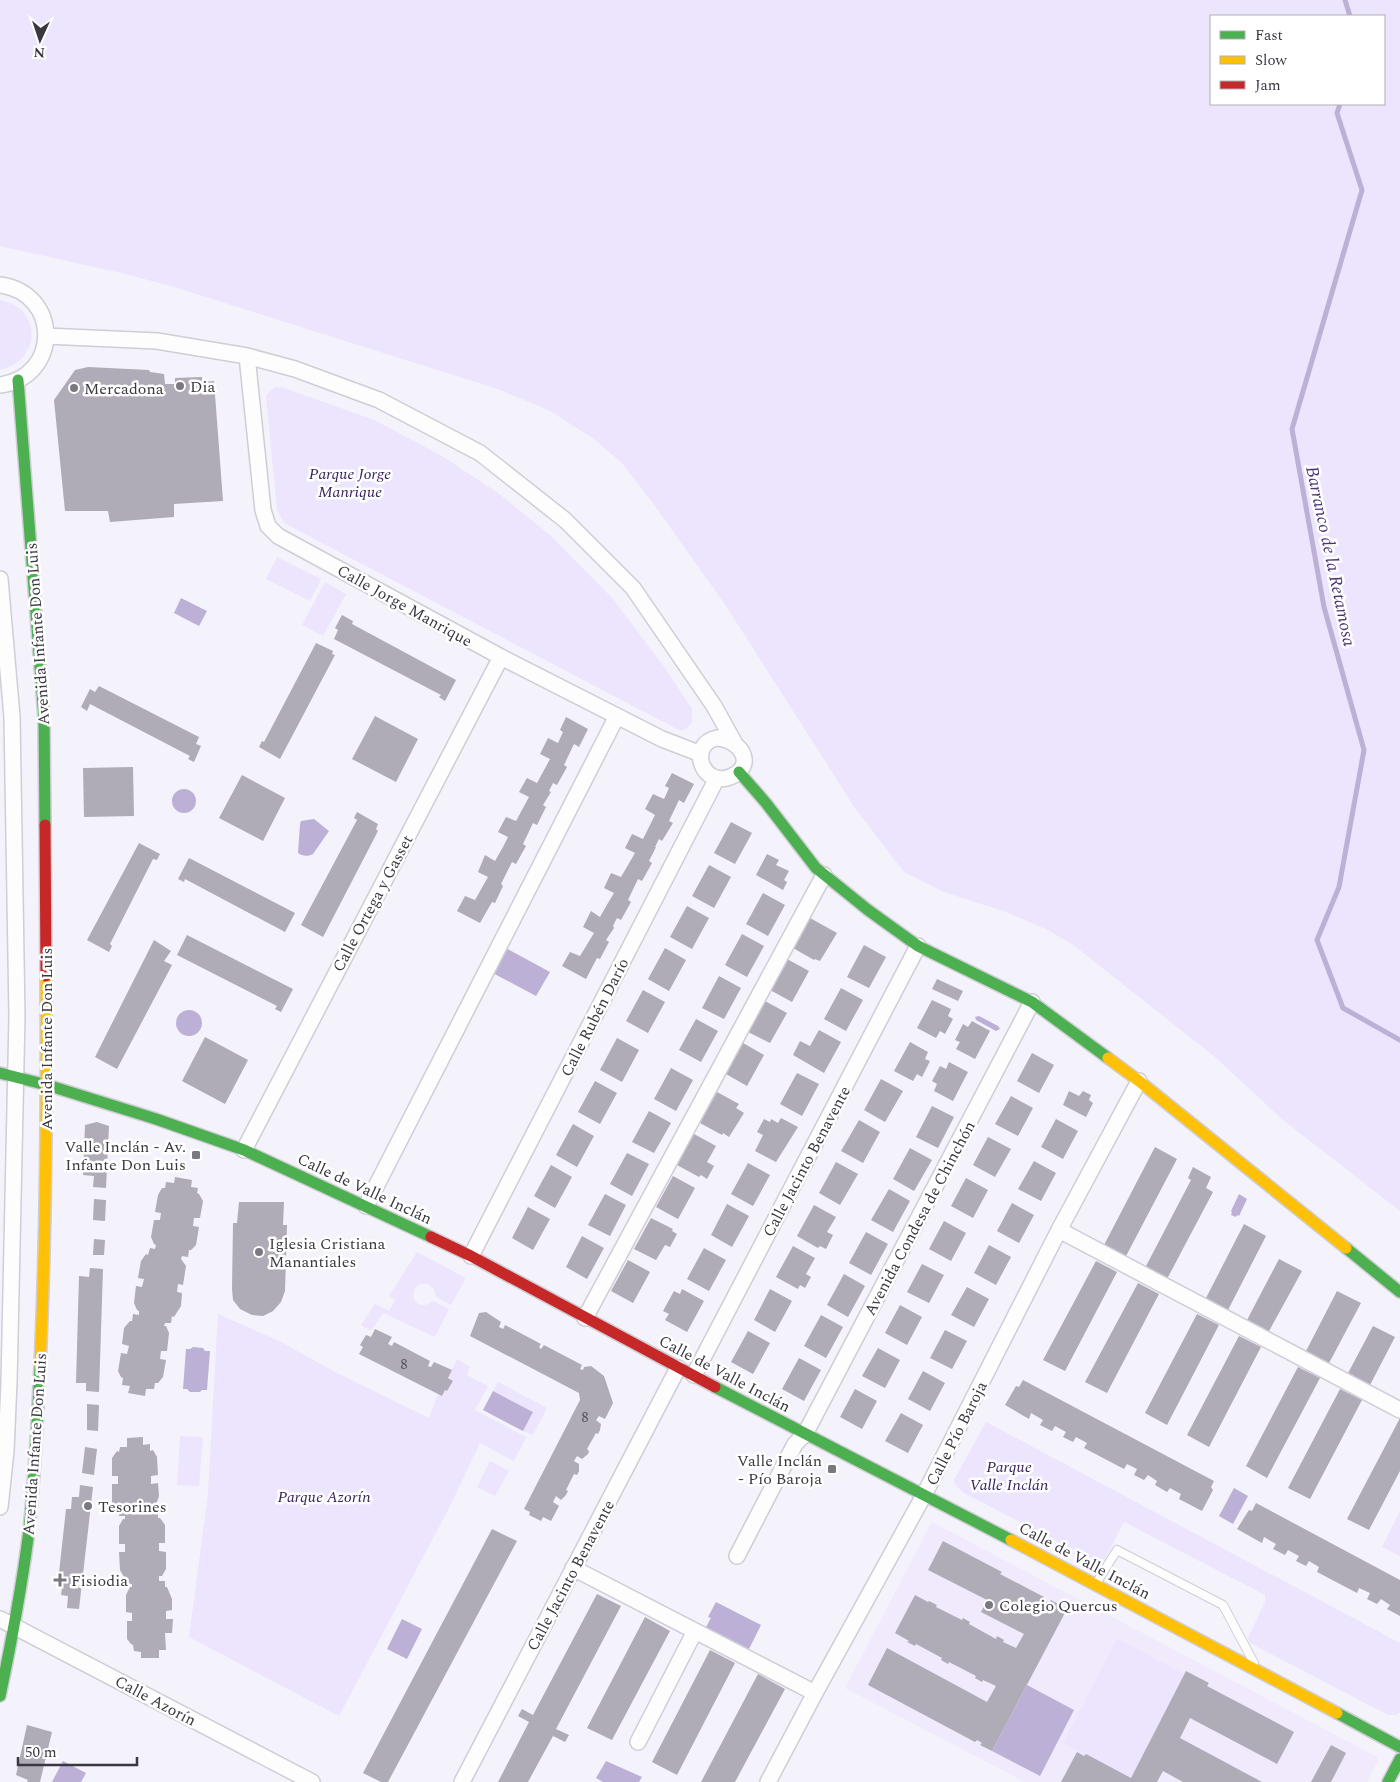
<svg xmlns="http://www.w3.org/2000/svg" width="1400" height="1782" viewBox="0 0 1400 1782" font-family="Spectral,serif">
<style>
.built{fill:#f0eafc}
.green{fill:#ece5fd;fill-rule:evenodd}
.water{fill:#bcb0d6}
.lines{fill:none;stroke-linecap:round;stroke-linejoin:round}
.stream{stroke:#bcb0d6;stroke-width:5}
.building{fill:#afabb7}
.lane-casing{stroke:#cfcdd5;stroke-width:10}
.street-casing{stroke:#cfcdd5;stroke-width:18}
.fast-casing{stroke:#cfcdd5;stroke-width:14}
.slow-casing{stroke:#cfcdd5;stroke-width:14}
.jam-casing{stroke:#cfcdd5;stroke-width:14}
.lane{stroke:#fdfdfe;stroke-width:8}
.street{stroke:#fdfdfe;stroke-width:15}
.fast{stroke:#4caf50;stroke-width:11}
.slow{stroke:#ffc107;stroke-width:11}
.jam{stroke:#c62828;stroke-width:11}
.poi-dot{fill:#7b7882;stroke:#fff;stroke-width:2}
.labels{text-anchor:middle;stroke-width:5;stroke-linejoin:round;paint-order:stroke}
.number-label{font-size:14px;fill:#57545e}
.poi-label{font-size:16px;fill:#3a3741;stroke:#fff;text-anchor:start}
.park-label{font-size:16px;font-style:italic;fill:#3a215e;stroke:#fff}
.street-label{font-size:16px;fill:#3a3741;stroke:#fff}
.water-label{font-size:18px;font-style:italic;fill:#4d3474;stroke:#fff}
</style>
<rect width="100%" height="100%" fill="#f4f2fa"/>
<path class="built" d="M932 1522 1379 1758 1367 1782H1025L845 1688Z"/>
<path class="green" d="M0 0H1400V1211L1283 1120 1215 1057 1072 944 1046 929 1006 912 944 892 904 872 855 808 724 603 652 502 622 463 594 439 550 411 498 389 174 287 126 274 0 246ZM1211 16H1384V104H1211Z
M0 300C8 302 15 304 21 310 43 332 28 364 0 370Z
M275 387 284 388 374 420 442 456 498 493 551 536 613 599 665 668 692 709V722C688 727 684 733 677 729L284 523 277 510 266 396 270 391Z
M277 557 321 579 310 601 266 579Z
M325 582 346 594 323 636 302 625Z
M417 1252 466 1278 451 1305 436 1297 434 1289 428 1284H419C405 1296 419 1313 433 1301L449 1309 435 1337 383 1313 371 1331 361 1325 375 1304 389 1311 395 1300 389 1296Z
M218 1314 279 1341 333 1371 429 1418 438 1394 442 1396 445 1390 447 1391 453 1381 448 1378 457 1359 470 1367 467 1375 488 1386 475 1410 526 1437 514 1461 480 1443 449 1508 339 1716 189 1637 208 1494Z
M498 1382 547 1408 533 1435 523 1431 533 1412 493 1391Z
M986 1422 1400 1643V1712L1396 1715H1388L1250 1643 1248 1638 1265 1602V1595L1124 1522 1103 1562 1099 1563 964 1493 956 1486 954 1480Z
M180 1436 203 1437 199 1486 177 1485Z
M490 1461 509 1471 495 1496 477 1487Z
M1400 1511V1556L1382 1547Z
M1117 1639 1185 1674 1131 1778 1063 1743Z"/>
<path class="water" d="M181 598 207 611 199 626 174 613Z
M172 801a12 12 0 1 1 24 0a12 12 0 1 1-24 0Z
M314 819 329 831 313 854C308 857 302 856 298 853L300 824 301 821Z
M502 946 550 972 536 996 489 971Z
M176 1023a13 13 0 1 1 26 0a13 13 0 1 1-26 0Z
M979 1016 998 1026 1000 1029 996 1031 976 1020 975 1017Z
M1239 1194 1247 1199 1239 1216 1237 1215 1236 1217 1231 1215 1232 1212 1231 1211Z
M193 1347 203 1348 205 1351H210L207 1390H202L200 1392H190L187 1389H183L186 1349H190Z
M493 1391 533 1412 523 1431 483 1410Z
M1234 1488 1248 1496 1233 1524 1219 1516Z
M716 1602 761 1625 749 1649 706 1627 711 1618 708 1617Z
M402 1619 422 1629 407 1659 387 1649Z
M1027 1685 1074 1710 1040 1776 992 1751Z
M63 1761 86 1773 81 1782H52Z
M606 1761 642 1777 639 1782H603L596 1778Z"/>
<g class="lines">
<path class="stream" d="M1345 0 1350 16
M1340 104 1337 113 1362 190 1292 429 1324 607 1364 750 1339 887 1317 940 1343 1008 1400 1040"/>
</g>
<path class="building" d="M88 367 149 370 150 372 164 374 165 384H175V378L202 377V382L214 381 223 501 174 504V517L110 522 108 511H65L54 400 75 370Z
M342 615 353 621 352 624 456 680 445 701 439 697 441 695 334 639 338 630 335 628Z
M316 643 333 651 332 654 335 655 280 759 259 747 262 741 264 742Z
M99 686 199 737 196 744 201 746 194 762 188 759 190 756 90 704 87 711 81 707 90 689 95 692Z
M375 716 418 739 396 782 352 759Z
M566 717 588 729 579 747 574 744 564 765 567 767 557 785 553 783 549 791 551 792 543 805 546 807 537 825 533 823 523 844 526 846 516 864 512 862 501 884 503 886 495 903 492 902 480 923 457 911 465 896 475 900 488 877 478 872 485 855 495 861 503 847 508 837 498 832 506 817 516 821 529 797 519 792 527 778 537 783 550 759 540 754 548 738 558 743 563 732 560 730Z
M133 767 134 816 84 817 83 768Z
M672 773 694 784 684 803 679 800 669 821 673 823 662 841 659 839 655 847H656L649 861 652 863 642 881 638 879 628 900 631 902 621 920 617 918 613 926 614 928 606 940 609 942 600 959 597 958 586 979 562 966 570 952 580 956 594 933 583 927 591 911 600 917 608 903 614 893 604 888 611 873 621 877 635 853 625 848 632 834 643 839 655 815 645 809 653 794 664 799 669 788 665 786Z
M242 775 285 798 263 841 219 818Z
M357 812 378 824 376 829 378 831 323 937 301 925 357 820 354 818Z
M731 822 752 833 735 864 714 853Z
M139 843 160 854 157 860 153 859 110 944 112 946 109 952 87 940Z
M767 854 779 860 776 865 789 871 784 880 787 882 783 890 756 875Z
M189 858 295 913 285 932 185 879 184 882 178 879Z
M709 865 731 877 714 908 692 896Z
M763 893 785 905 768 936 746 924Z
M687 906 709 918 692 949 670 937Z
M810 918 837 933 820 961 815 959 814 960 793 948Z
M742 934 764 946 747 977 725 965Z
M187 935 293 989 281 1012 275 1009 277 1006 177 955Z
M154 940 171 951 164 961 172 965 117 1069 95 1057Z
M864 945 886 957 869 988 847 977Z
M665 948 686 960 669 991 648 979Z
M787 959 809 971 792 1002 770 990Z
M719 976 741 988 724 1019 702 1008Z
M937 979 963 991 958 1001 932 989Z
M841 988 863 1000 846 1031 824 1019Z
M643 990 665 1002 648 1033 626 1021Z
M932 1000 951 1009 948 1016 953 1019 945 1034 940 1031 936 1038 917 1028Z
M765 1001 787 1013 770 1043 748 1032Z
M696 1019 718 1031 701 1062 679 1050Z
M972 1021 990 1031 975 1059 956 1049 960 1042 955 1040 963 1024 968 1027Z
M819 1030 841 1042 824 1073 793 1055 800 1041 810 1046Z
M205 1037 248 1060 225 1104 182 1081Z
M617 1038 639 1050 622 1082 600 1070Z
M910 1042 928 1052 925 1059 930 1061 922 1077 917 1074 913 1081 894 1071Z
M743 1043 764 1055 747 1086 726 1074Z
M1032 1053 1054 1065 1039 1093 1017 1081Z
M949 1062 968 1072 953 1101 934 1091 937 1084 932 1081 940 1066 946 1069Z
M671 1068 693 1080 676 1111 654 1099Z
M797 1073 819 1084 802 1116 780 1104Z
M881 1079 903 1091 885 1122 864 1110Z
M595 1081 617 1093 600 1124 578 1112Z
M1069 1091 1079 1096 1083 1091 1091 1095 1089 1100 1093 1103 1086 1117 1063 1105Z
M717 1092 739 1104 736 1108 744 1113 729 1137 723 1133 722 1135 700 1123Z
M1011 1096 1033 1108 1018 1136 995 1124Z
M932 1106 954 1117 938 1148 916 1137Z
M649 1111 671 1123 654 1153 632 1142Z
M781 1118 798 1127 776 1162 755 1151 763 1135 757 1132 764 1119 770 1122 771 1119 778 1123Z
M1056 1119 1078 1131 1063 1159 1041 1147Z
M859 1120 880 1132 863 1163 841 1151Z
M97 1122 109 1126 106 1188 93 1187 94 1176 83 1175 85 1125Z
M573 1124 594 1136 577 1167 556 1155Z
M694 1134 716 1146 707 1162 714 1166 707 1179 701 1175 699 1177 677 1165Z
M988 1137 1011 1149 995 1177 973 1165Z
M1155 1147 1177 1159 1125 1258 1103 1247Z
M910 1148 932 1160 914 1191 893 1179Z
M627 1153 649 1164 632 1196 610 1184Z
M1034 1161 1056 1173 1041 1201 1018 1189Z
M836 1162 858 1174 840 1205 819 1193Z
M748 1163 770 1175 753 1206 731 1194Z
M551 1165 572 1177 555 1208 534 1196Z
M1193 1167 1211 1177 1206 1188 1213 1192 1167 1279 1145 1268 1191 1180 1188 1178Z
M673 1176 695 1188 678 1219 656 1207Z
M175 1177 192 1180 191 1187 198 1188 197 1193 199 1194 203 1201 200 1218H194L193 1226 199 1227 196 1245 191 1250H189L188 1257 182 1256 181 1259 186 1266 183 1285 178 1284 177 1292 182 1293 181 1306 174 1317 172 1316 171 1323H165L164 1326H166L169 1333 167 1351H161L160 1359 166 1360 163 1377 158 1383H155L154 1389H146L145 1396 128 1393 130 1386 122 1385 123 1378 121 1377 118 1371 121 1353 127 1354 129 1346 122 1344 124 1328 130 1321H132L133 1314 139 1315V1311L137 1310 134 1303 136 1286 142 1287 144 1279 138 1278 141 1261 146 1254 148 1255 150 1248 155 1249 156 1245 154 1244 151 1237 154 1220H160L161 1213 155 1212 158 1195 162 1188H165L166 1182 174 1183Z
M966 1178 988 1190 973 1218 951 1206Z
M889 1189 910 1201 893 1232 871 1220Z
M605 1194 626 1205 610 1236 588 1225Z
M94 1199 106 1200 105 1221 93 1220Z
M239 1202H284L283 1225H287L285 1291 281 1302 273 1311 263 1316 252 1315 240 1309 233 1300 232 1289 233 1223H237Z
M1012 1203 1034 1215 1019 1243 997 1231Z
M727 1204 749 1216 732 1247 711 1235Z
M814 1205 836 1217 827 1232 833 1235 826 1249 820 1246 818 1248 797 1236Z
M528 1207 550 1219 533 1250 512 1238Z
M651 1218 673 1229 672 1231 677 1234 670 1247 665 1245 656 1260 634 1249Z
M944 1221 966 1233 951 1261 929 1249Z
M1244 1224 1266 1236 1227 1312 1205 1300Z
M866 1232 888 1244 871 1275 849 1263Z
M582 1236 604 1248 587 1279 566 1267Z
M94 1239 105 1240 104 1255H93Z
M989 1245 1011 1257 996 1285 974 1273Z
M793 1246 815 1258 806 1274 811 1277 805 1288 800 1285 798 1289 776 1277Z
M704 1248 726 1260 709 1291 687 1279Z
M1279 1259 1302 1271 1268 1333 1246 1322Z
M628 1260 650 1272 633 1303 611 1291Z
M1096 1261 1117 1272 1065 1371 1043 1360Z
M922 1264 944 1275 929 1303 907 1292Z
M90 1268 103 1269 99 1392 86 1391V1383H76L79 1276 89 1277Z
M844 1274 865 1286 848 1317 827 1305Z
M1138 1283 1159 1294 1107 1393 1085 1382Z
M967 1287 989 1299 974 1327 951 1315Z
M682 1289 704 1301 687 1332 665 1320 669 1314 663 1311 674 1291 680 1294Z
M770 1289 792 1301 775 1332 754 1320Z
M1337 1291 1361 1303 1328 1365 1305 1353Z
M900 1305 922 1317 907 1345 885 1333Z
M486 1312 501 1322 499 1327 503 1329 505 1325 541 1344 539 1347 541 1349 544 1345 582 1365 580 1369 583 1370 584 1367 591 1366 604 1376 613 1403 605 1419 599 1416 596 1420 601 1424 600 1430 598 1434 596 1433 587 1449 589 1451 588 1454 582 1459 577 1456 574 1461 579 1464V1471L577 1475 574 1474 566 1490 568 1491 566 1495 561 1500 556 1496 553 1502 559 1506 551 1521 543 1517 541 1521 529 1515 530 1512 524 1509 580 1400 579 1393 470 1336 479 1313Z
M1197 1314 1219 1325 1167 1425 1145 1413Z
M821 1315 843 1327 826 1358 804 1346Z
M1373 1326 1395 1337 1369 1387 1347 1375Z
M375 1329 392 1337 388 1344 392 1346 394 1342 430 1361 428 1366 431 1367 434 1362 452 1370 448 1378 453 1381 447 1391 445 1390 442 1396 359 1354 363 1347 360 1345 366 1335 371 1337Z
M945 1330 967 1341 952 1369 930 1358Z
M748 1331 770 1343 753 1374 731 1362Z
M1239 1336 1261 1347 1209 1447 1187 1435Z
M878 1348 900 1360 885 1388 862 1376Z
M799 1358 821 1370 804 1401 782 1389Z
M1298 1367 1320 1378 1267 1478 1246 1466Z
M923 1371 945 1383 930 1411 908 1399Z
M1023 1380 1214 1481 1211 1487 1213 1490 1202 1511 1179 1499 1181 1494 1170 1488 1167 1492 1155 1485 1157 1481 1148 1475 1144 1480 1134 1475 1137 1469 1127 1464 1124 1469 1084 1448 1087 1443 1076 1437 1073 1442 1063 1437 1066 1432 1055 1426 1052 1431 1040 1425 1043 1420 1031 1413 1029 1419 1005 1405 1016 1386 1019 1387Z
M855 1389 877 1401 862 1429 840 1417Z
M1340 1389 1362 1400 1310 1499 1288 1488Z
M87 1404 99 1405 98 1431 87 1430Z
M901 1413 923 1425 908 1453 885 1441Z
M1400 1418V1471L1369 1530 1347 1519Z
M143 1437V1445L150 1444V1451L153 1450 157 1457 158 1475 151 1476V1484L158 1483 159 1496 155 1508H152L153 1512H158V1518H160L165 1525V1543H159V1551L166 1552V1569L162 1576H159V1581H165V1587H167L172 1599V1610L166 1611V1619H173L172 1633H165L166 1650H159V1658H141V1652L134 1651 133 1645 131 1644 127 1639V1621H132V1613L126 1612V1595L130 1587H132V1584H126V1577H124L120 1570 119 1552H125V1544H119V1526L123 1519H125V1516H119V1509L117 1508 112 1502V1484H118V1476H112V1458L117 1451 119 1452 120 1447H127V1438Z
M85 1447 97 1449 94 1475 82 1473Z
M80 1485 93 1487 79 1609 67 1608 68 1596 61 1595 63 1582H58L66 1509H71L72 1497H79Z
M1256 1503 1400 1580V1616L1387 1609 1390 1605 1381 1599 1377 1604 1367 1599 1370 1593 1359 1588 1357 1593 1317 1572 1319 1567 1309 1561 1306 1566 1296 1561 1299 1556 1288 1550 1285 1555 1273 1549 1276 1544 1264 1537 1262 1543 1237 1529 1249 1510 1252 1511Z
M492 1529 517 1541 388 1782H381L363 1773Z
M943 1541 1002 1572 1000 1574 1044 1597 1043 1599 1049 1603 1051 1600 1067 1609 992 1751 980 1745 982 1743 977 1740 975 1742 868 1685 887 1648 987 1702 996 1686 983 1680 982 1682 975 1678 976 1676 949 1662 948 1664 941 1660 942 1658 916 1644 915 1646 907 1642 909 1641 895 1633 915 1595 928 1602 929 1601 937 1605 936 1607 962 1620 963 1618 970 1622 969 1624 996 1639 997 1636 1004 1640 1003 1642 1016 1648 1024 1634 981 1612 987 1600 928 1570Z
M597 1594 621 1606 556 1729 569 1735 565 1742 553 1736 528 1782H498L529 1722 518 1716 522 1709 533 1715Z
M645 1617 670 1631 612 1740 587 1728Z
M710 1650 735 1663 677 1775 652 1762Z
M1186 1671 1209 1683 1207 1686 1294 1732 1277 1764 1190 1718 1180 1738 1262 1782H1183L1163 1771 1157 1782H1061L1077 1752 1084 1756 1086 1754 1131 1778Z
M758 1674 785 1689 735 1782H701Z
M27 1725 52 1732 40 1782H27L28 1780 16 1775Z
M1331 1745 1346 1753 1331 1782H1311Z"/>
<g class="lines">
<defs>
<path id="lane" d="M1097 1582 1117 1550 1223 1605 1254 1663"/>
<path id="street" d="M0 285C61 293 61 377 0 385
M46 336 157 341 247 356 295 369 379 400 480 453 565 520 633 588 714 706 734 742
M247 356 263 510 268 526 278 536 501 657 662 739 701 754
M0 579 12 717 17 1016 9 1382 6 1451 0 1507
M717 738C743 740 756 767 730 777 702 788 687 744 717 738Z
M244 1150 501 657
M366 1206 617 716
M1059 1230 1400 1410
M471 1256 717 778
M585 1318 824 875
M694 1375 918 946
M737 1556 795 1444 805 1434 1032 1002
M573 1568 815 1693
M0 1619 312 1782
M638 1742 695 1631
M462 1782 678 1368
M768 1782 815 1693 924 1495 1059 1230 1139 1081"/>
<path id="fast" d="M18 380 44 718 45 825
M739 772 766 803 816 868 868 910 918 946 1032 1002 1108 1058
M0 1073 47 1085 156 1119 244 1150 431 1237
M1346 1248 1400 1292
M715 1387 1011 1540
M0 1696C11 1644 21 1591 28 1538 35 1481 37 1424 40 1366
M1337 1713 1400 1747
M1388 1782 1400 1759"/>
<path id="slow" d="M1108 1058 1139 1081 1346 1248
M40 1366C46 1236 47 1106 46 976
M1011 1540 1337 1713"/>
<path id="jam" d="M45 825 46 976
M431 1237 471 1256 715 1387"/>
</defs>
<use href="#lane" class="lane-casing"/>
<use href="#street" class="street-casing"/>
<use href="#fast" class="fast-casing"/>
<use href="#slow" class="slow-casing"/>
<use href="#jam" class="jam-casing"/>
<use href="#lane" class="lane"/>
<use href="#street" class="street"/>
<use href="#fast" class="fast"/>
<use href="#slow" class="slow"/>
<use href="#jam" class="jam"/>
</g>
<g class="poi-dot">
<circle cx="180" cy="386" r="5"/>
<circle cx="74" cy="388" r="5"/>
<rect x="191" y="1150" width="10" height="10" rx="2.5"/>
<circle cx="259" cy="1252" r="5"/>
<rect x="827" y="1464" width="10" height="10" rx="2.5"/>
<circle cx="88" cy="1506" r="5"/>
<path d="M57.5 1572.5h5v5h5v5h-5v5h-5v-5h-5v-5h5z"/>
<circle cx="989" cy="1605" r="5"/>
</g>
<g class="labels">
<g class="number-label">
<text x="404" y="1369">8</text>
<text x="585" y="1422">8</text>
</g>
<g class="poi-label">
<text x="190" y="392">Dia</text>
<text x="84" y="394">Mercadona</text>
<text x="186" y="1152" text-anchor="end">Valle Inclán - Av.<tspan x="186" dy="18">Infante Don Luis</tspan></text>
<text x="269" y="1249">Iglesia Cristiana<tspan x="269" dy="18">Manantiales</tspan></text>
<text x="822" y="1466" text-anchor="end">Valle Inclán<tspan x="822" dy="18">- Pío Baroja</tspan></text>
<text x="98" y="1512">Tesorines</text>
<text x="71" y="1586">Fisiodia</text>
<text x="999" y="1611">Colegio Quercus</text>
</g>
<g class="park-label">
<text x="350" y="479">Parque Jorge<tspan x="350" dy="18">Manrique</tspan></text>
<text x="1009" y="1472">Parque<tspan x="1009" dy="18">Valle Inclán</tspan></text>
<text x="324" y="1502">Parque Azorín</text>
</g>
<g class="street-label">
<text transform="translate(405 605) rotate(29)" y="6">Calle Jorge Manrique</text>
<text transform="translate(37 634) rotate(-94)" y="6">Avenida Infante Don Luis</text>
<text transform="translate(372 903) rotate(-62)" y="6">Calle Ortega y Gasset</text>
<text transform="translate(594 1017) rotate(-63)" y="6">Calle Rubén Darío</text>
<text transform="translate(46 1039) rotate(-90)" y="6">Avenida Infante Don Luis</text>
<text transform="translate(806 1161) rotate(-62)" y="6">Calle Jacinto Benavente</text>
<text transform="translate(365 1188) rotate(25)" y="6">Calle de Valle Inclán</text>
<text transform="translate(919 1218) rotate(-62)" y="6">Avenida Condesa de Chinchón</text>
<text transform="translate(725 1373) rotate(28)" y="6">Calle de Valle Inclán</text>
<text transform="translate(956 1433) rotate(-63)" y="6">Calle Pío Baroja</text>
<text transform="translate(34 1444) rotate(-86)" y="6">Avenida Infante Don Luis</text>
<text transform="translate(1085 1560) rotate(28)" y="6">Calle de Valle Inclán</text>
<text transform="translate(570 1575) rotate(-62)" y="6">Calle Jacinto Benavente</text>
<text transform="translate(156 1700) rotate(28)" y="6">Calle Azorín</text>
</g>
<g class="water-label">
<text transform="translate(1331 556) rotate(78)" y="6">Barranco de la Retamosa</text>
</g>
</g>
<rect x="1210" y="15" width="175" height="90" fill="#ffffff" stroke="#b0afb3"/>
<rect x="1220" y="31" width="25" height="8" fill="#4caf50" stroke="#b0afb3"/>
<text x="1255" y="40" font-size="15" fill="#3a3741">Fast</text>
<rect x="1220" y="56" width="25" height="8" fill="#ffc107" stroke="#b0afb3"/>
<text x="1255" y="65" font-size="15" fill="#3a3741">Slow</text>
<rect x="1220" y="81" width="25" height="8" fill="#c62828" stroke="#b0afb3"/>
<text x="1255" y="90" font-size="15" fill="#3a3741">Jam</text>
<g transform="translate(40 40) rotate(183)" stroke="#ffffff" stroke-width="4" paint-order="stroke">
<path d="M0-4L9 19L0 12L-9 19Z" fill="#3a3741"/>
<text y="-8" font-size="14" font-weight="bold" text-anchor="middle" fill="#3a3741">N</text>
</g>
<path d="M18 1757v8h119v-8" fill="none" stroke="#3a3741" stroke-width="2.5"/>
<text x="25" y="1757" font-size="15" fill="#3a3741" stroke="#ffffff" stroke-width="4" paint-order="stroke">50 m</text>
</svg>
